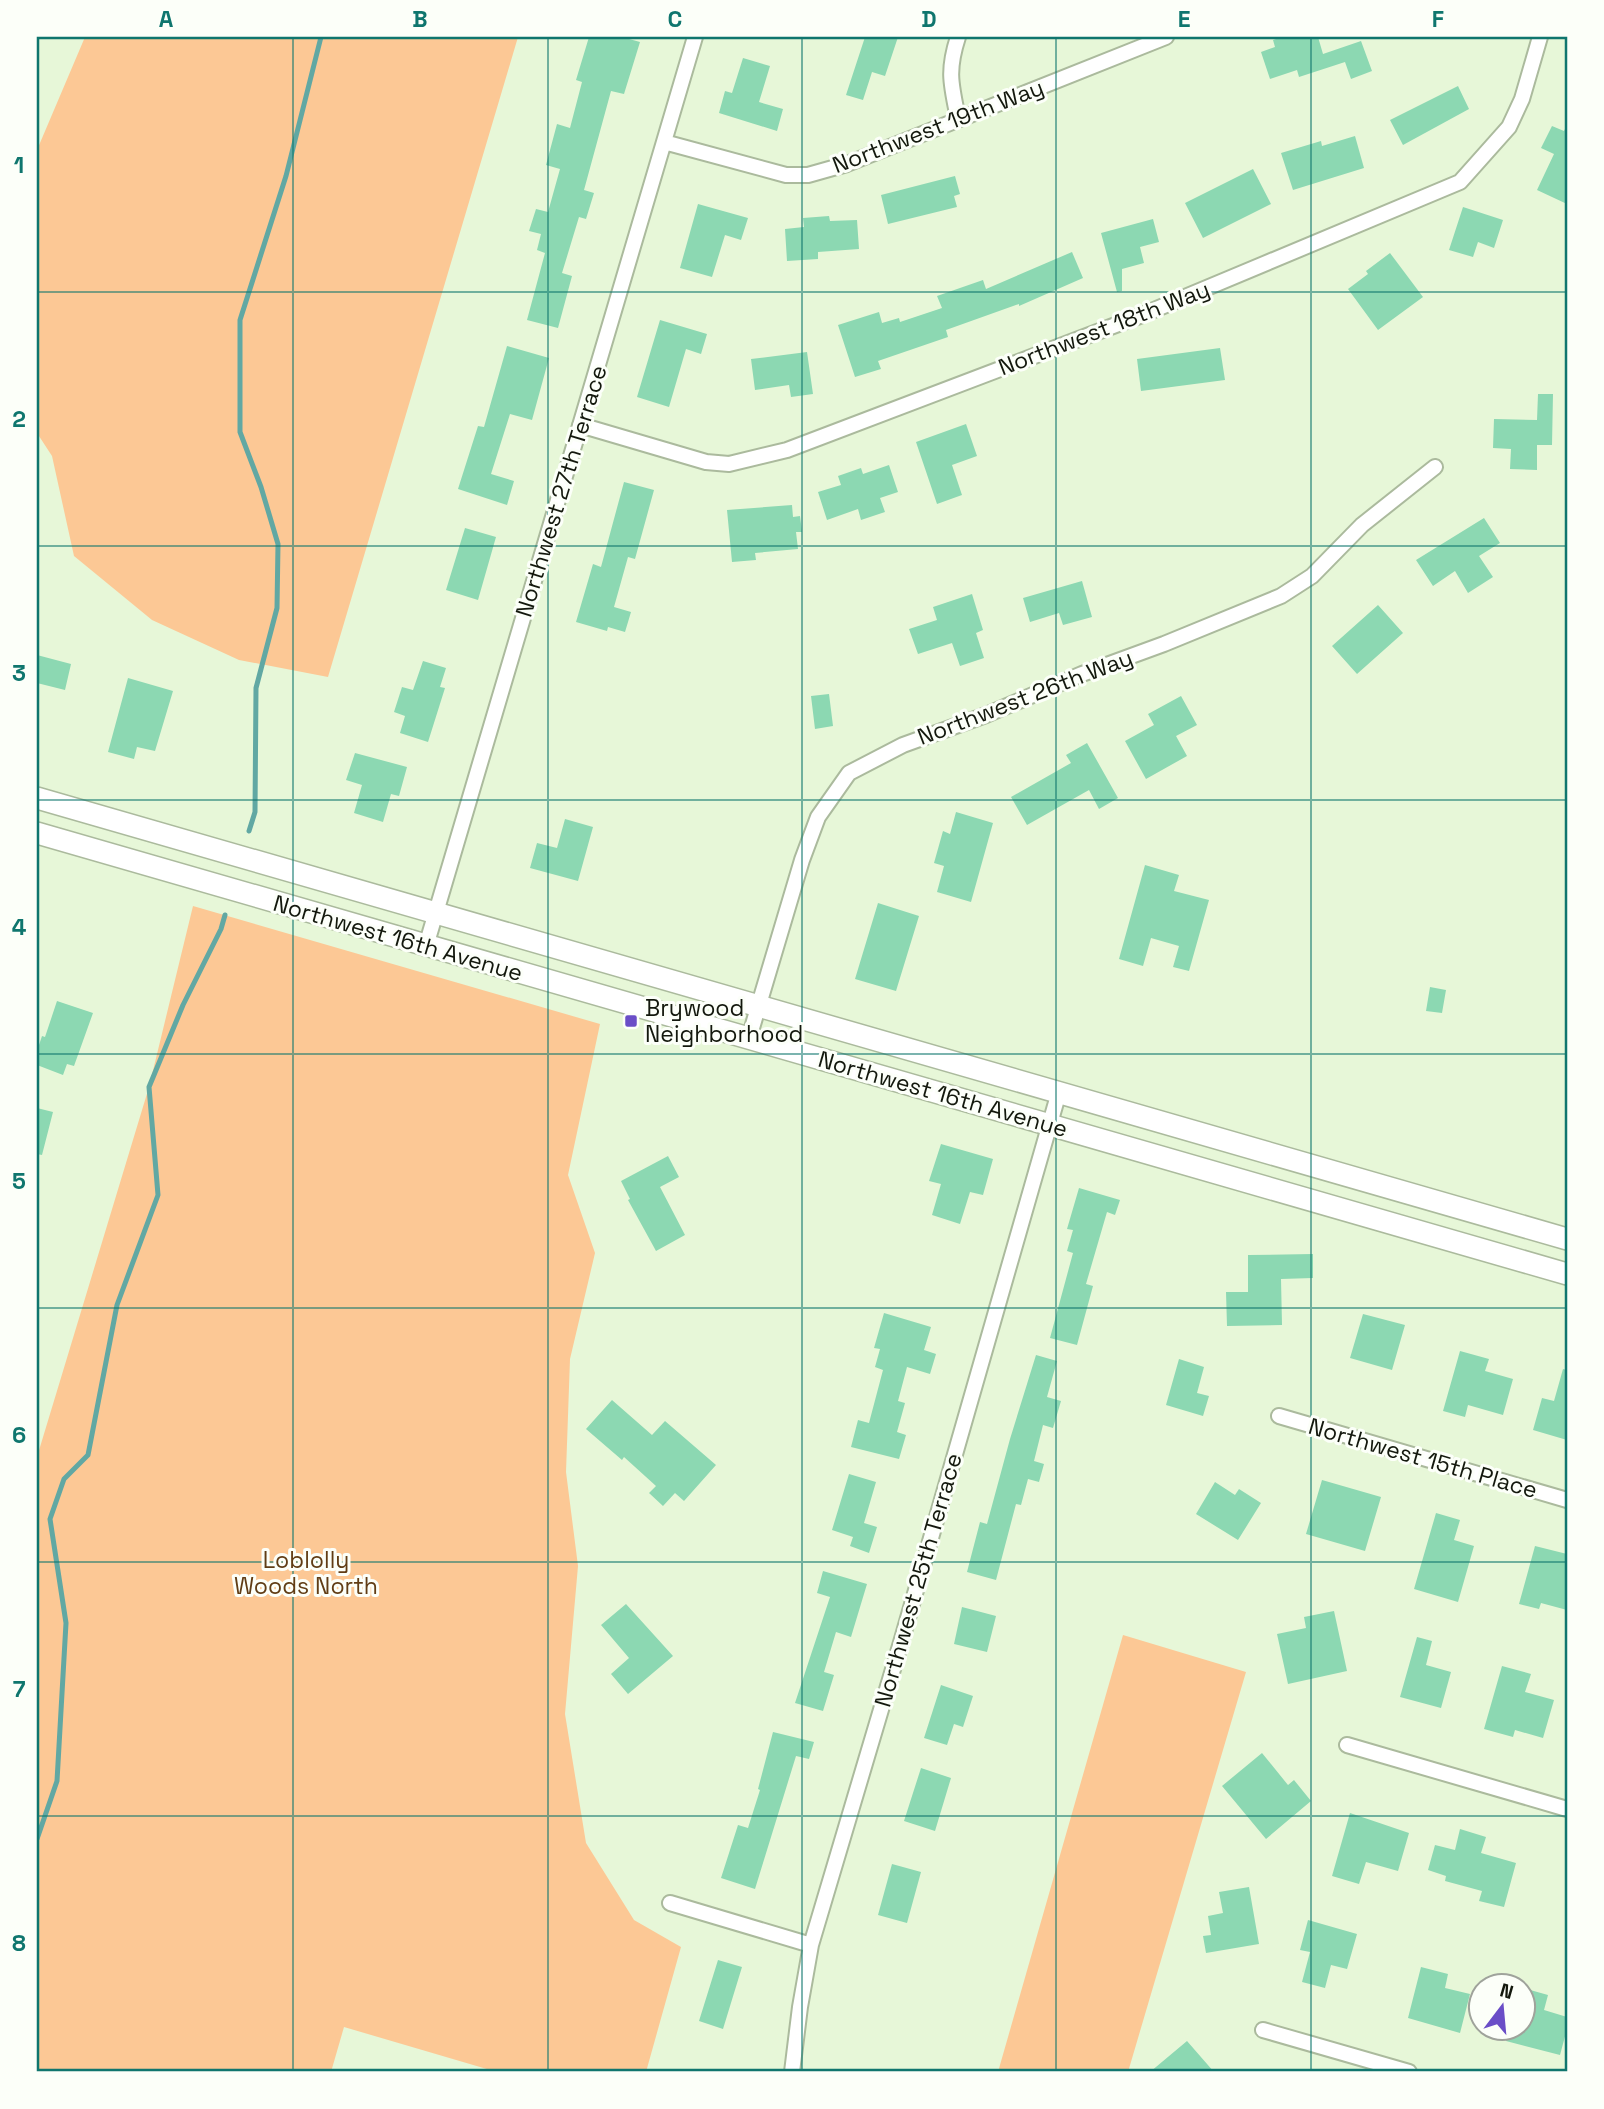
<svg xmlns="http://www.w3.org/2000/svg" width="1604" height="2109" viewBox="0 0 1604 2109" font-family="'Space Grotesk',sans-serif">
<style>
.green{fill:#fcc895}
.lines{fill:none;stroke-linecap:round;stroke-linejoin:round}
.stream{stroke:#61a8a3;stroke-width:5}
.building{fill:#8cd8b2}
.minor-casing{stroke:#abba9d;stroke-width:18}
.secondary-casing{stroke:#abba9d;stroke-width:24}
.minor{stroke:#fff;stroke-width:14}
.secondary{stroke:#fff;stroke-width:21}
.grid{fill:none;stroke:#0f766e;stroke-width:2;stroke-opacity:0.55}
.poi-dot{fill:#6a4ec7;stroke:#fcfff9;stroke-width:2.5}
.labels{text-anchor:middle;stroke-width:6;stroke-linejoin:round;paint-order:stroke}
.street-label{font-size:23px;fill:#13180d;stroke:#fcfff9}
.poi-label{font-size:23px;fill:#13180d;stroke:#fcfff9;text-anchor:start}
.park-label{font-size:23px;fill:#613d15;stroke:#fcfff9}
.neatline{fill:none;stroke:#0f766e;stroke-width:2.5}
.grid-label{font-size:23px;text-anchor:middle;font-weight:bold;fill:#0f766e}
</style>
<rect width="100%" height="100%" fill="#e7f7d8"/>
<path class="green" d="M85 37H518L328 677 239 660 152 620 74 556 52 456 37 433V150Z
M193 906 600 1024 568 1175 595 1253 570 1359 566 1472 578 1566 565 1714 586 1843 634 1920 681 1947 646 2072H497L344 2027 331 2072H37V1457L149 1087Z
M1123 1635 1246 1672 1128 2072H998Z"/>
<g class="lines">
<path class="stream" d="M249 831 255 812 256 688 277 608 278 544 261 487 240 432V320L286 176 321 37
M37 1839 57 1781 66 1623 50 1519 64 1479 88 1455 117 1305 158 1195 149 1087 183 1005 221 929 225 915"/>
</g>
<path class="building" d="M589 37H622L640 42 624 94 611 91 584 190 594 193 586 219 579 217 562 273 572 276 558 328 527 320 545 253 537 250 541 234 529 231 536 209 548 212 560 169 546 165 557 124 570 128 582 82 576 80Z
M865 37H898L885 76 872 72 863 100 846 95Z
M1282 37H1318L1323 54 1361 41 1372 71 1351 79 1345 62 1299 77 1297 70 1270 79 1261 52 1275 47 1273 40Z
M743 58 770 66 759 102 783 109 777 131 719 113 725 91 732 93Z
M1458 86 1469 109 1403 145 1390 120Z
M1567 125V204L1537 190 1554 154 1541 148 1552 126 1564 131Z
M1355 136 1364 168 1293 190 1281 153 1321 141 1322 146Z
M1253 169 1271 204 1203 238 1185 203Z
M955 176 960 194 954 196 957 207 888 224 881 195Z
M698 204 748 218 741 240 725 235 712 277 680 268Z
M1463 207 1503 220 1494 248 1478 242 1473 257 1449 250Z
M829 216 830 221 857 220 859 249 818 252V259L787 261 785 229 804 227 803 218Z
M1153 219 1159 242 1140 247 1144 263 1122 269V291L1117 292 1101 233Z
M1072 252 1083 278 1019 306V304L946 330 948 337 878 361 881 369 855 377 838 325 879 312 882 323 899 318 900 322 942 308 937 296 983 280 986 289Z
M1390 253 1423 297 1378 330 1348 289 1368 274 1366 271Z
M660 320 707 334 701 354 686 349 669 407 637 397Z
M507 346 549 358 532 420 510 414 491 474 514 481 507 505 458 489 478 426 484 427Z
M1220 348 1225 380 1141 391 1137 359Z
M807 352 813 394 791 397 789 385 755 390 751 359Z
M1538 394H1553L1552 445H1537V470L1510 469 1511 449 1493 448 1494 419 1537 420Z
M966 424 977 456 952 465 962 495 937 504 916 442Z
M889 465 898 492 880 498 885 512 861 520 858 509 827 520 818 492 841 485 838 476 861 468 863 474Z
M624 482 654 490 635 559 628 557 614 607 631 612 625 632 608 627 607 631 576 622 593 564 601 567Z
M792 505 793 517 800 516 802 532H796L798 549 755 553 756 560 732 562 727 510Z
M1484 518 1500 543 1479 556 1493 577 1468 593 1455 571 1433 586 1416 560Z
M465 528 496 537 478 600 446 590Z
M1082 581 1092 617 1063 625 1059 613 1030 622 1023 598Z
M972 594 983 630 976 633 984 658 960 666 952 643 918 654 909 629 937 620 933 607Z
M1378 605 1403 633 1357 674 1332 646Z
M37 655 71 664 65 690 37 683Z
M423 661 446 668 440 687 445 688 428 742 400 733 405 716 394 712 402 687 413 690Z
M128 678 173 691 155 751 137 747 134 759 108 752Z
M829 694 833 726 815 729 811 696Z
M1181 696 1197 725 1176 736 1187 756 1146 779 1125 741 1154 725 1148 714Z
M1087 743 1118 798 1099 809 1089 790 1027 825 1011 797 1071 763 1066 755Z
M355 753 407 767 399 796 391 794 383 822 354 813 362 785 346 780Z
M956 812 993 823 971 902 937 892 944 866 934 863 943 831 950 834Z
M565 819 593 827 578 881 530 868 537 843 557 848Z
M1145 865 1179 875 1174 891 1209 900 1189 971 1173 967 1179 946 1151 938 1143 966 1119 959Z
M878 903 919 916 896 991 855 979Z
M1430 987 1446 990 1442 1013 1426 1011Z
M57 1001 93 1013 74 1066 67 1064 63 1075 37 1065V1051L42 1036 45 1037Z
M37 1108 53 1112 42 1155 37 1154Z
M941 1144 993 1159 983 1195 970 1192 960 1224 932 1215 941 1184 929 1181Z
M668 1156 679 1177 660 1187 685 1235 656 1251 628 1200 630 1199 621 1181Z
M1079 1188 1120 1200 1115 1215 1107 1212 1086 1284 1093 1286 1077 1345 1050 1338 1073 1253 1067 1251 1073 1230 1067 1229Z
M1313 1254V1278L1281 1279 1282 1325 1227 1326 1226 1292H1248V1255Z
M884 1313 931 1327 924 1350 936 1354 930 1374 907 1367 898 1401 905 1403 897 1432 906 1435 899 1459 851 1447 858 1420 869 1423 883 1370 875 1367 880 1349 874 1348Z
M1363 1314 1405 1325 1392 1370 1350 1358Z
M1460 1351 1489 1359 1485 1371 1513 1379 1503 1415 1468 1405 1465 1417 1443 1411Z
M1036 1355 1057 1361 1047 1397 1061 1401 1053 1428 1043 1425 1034 1461 1044 1464 1039 1482 1028 1479 1021 1505 1016 1504 996 1580 967 1572 980 1522 987 1524 1010 1439Z
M1179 1359 1204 1367 1197 1393 1209 1396 1203 1416 1166 1405Z
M1563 1369 1567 1370V1440L1533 1430 1542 1398 1554 1401Z
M612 1400 652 1435 665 1421 716 1465 684 1501 675 1493 663 1506 649 1493 656 1486 624 1457 622 1460 586 1429Z
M849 1474 876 1482 864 1523 877 1527 869 1553 850 1546 853 1537 832 1530Z
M1322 1480 1381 1497 1365 1551 1306 1534Z
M1215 1482 1235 1495 1239 1489 1261 1503 1238 1540 1196 1514Z
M1436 1513 1460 1520 1454 1540 1474 1546 1458 1602 1414 1589Z
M1535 1546 1567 1554V1610L1541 1603 1539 1609 1519 1604Z
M823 1571 867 1584 851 1637 836 1632 824 1672 834 1675 823 1711 795 1703 830 1597 817 1593Z
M626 1604 673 1656 628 1694 611 1674 629 1658 601 1625Z
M962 1607 996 1616 987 1652 954 1644Z
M1334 1611 1347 1671 1288 1684 1277 1634 1306 1628 1304 1617Z
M1417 1637 1432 1641 1426 1665 1451 1672 1441 1708 1400 1697Z
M1502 1666 1531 1674 1525 1692 1554 1700 1543 1738 1515 1730 1513 1737 1484 1729Z
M941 1685 973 1696 963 1727 954 1724 947 1745 924 1738Z
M773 1732 814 1742 809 1759 796 1756 755 1889 721 1878 738 1825 748 1828 760 1790 758 1789Z
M1262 1753 1288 1785 1294 1780 1311 1801 1266 1839 1222 1786Z
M921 1768 951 1778 935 1831 904 1821Z
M1350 1813 1409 1833 1398 1871 1366 1862 1359 1884 1332 1876Z
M1460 1829 1486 1837 1481 1853 1516 1863 1504 1907 1479 1901 1482 1891 1445 1881 1446 1876 1428 1870 1435 1845 1455 1850Z
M892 1864 921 1872 907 1923 878 1915Z
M1249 1887 1259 1944 1206 1953 1203 1936 1211 1935 1208 1916 1223 1913 1219 1892Z
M1308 1920 1357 1934 1347 1969 1331 1965 1325 1988 1302 1982 1310 1952 1300 1950Z
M718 1960 742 1967 723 2029 699 2021Z
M1421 1967 1448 1974 1445 1988 1470 1994 1460 2033 1408 2018Z
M1523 1988 1548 1995 1544 2010 1567 2017V2029L1560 2055 1506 2041 1509 2028H1523Z
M1187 2041 1214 2072H1150Z"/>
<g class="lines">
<defs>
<path id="minor" d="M958 37C947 71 951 84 958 118
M664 142 786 175H808L847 164 1166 37
M580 425 706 462 729 464 787 450 1142 315 1460 182 1509 127 1522 99 1540 37
M426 946 695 37
M749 1038 802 860 818 817 849 773 903 745 986 715 1082 674 1164 644 1281 596 1312 576 1362 525 1435 467
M1279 1416 1567 1500
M1347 1745 1567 1809
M670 1903 811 1945
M1263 2030 1409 2072
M792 2072 800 2007 811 1945 902 1639 1059 1092"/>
<path id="secondary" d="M37 798 1567 1239
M37 833 1567 1274"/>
</defs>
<use href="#minor" class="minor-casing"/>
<use href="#secondary" class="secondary-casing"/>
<use href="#minor" class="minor"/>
<use href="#secondary" class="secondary"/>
</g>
<path class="grid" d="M293 37V2072M548 37V2072M802 37V2072M1056 37V2072M1311 37V2072M37 292H1567M37 546H1567M37 800H1567M37 1054H1567M37 1308H1567M37 1562H1567M37 1816H1567"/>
<rect class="poi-dot" x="624" y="1014" width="14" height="14" rx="3.5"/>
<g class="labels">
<g class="street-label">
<text transform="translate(938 126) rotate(-21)" y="8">Northwest 19th Way</text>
<text transform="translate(1104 328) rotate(-21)" y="8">Northwest 18th Way</text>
<text transform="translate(561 491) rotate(-73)" y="8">Northwest 27th Terrace</text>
<text transform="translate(1025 697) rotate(-21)" y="8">Northwest 26th Way</text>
<text transform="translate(398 938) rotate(16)" y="8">Northwest 16th Avenue</text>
<text transform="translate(943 1094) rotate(16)" y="8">Northwest 16th Avenue</text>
<text transform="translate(1423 1458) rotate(16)" y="8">Northwest 15th Place</text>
<text transform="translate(918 1580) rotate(-74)" y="8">Northwest 25th Terrace</text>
</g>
<g class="poi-label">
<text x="645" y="1016">Brywood<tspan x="645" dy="26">Neighborhood</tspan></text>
</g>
<g class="park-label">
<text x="306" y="1568">Loblolly<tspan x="306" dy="26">Woods North</tspan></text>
</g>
</g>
<rect width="1604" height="2109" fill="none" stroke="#fcfff9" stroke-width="77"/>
<g transform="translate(1502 2007) rotate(16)"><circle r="33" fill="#fcfff9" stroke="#9fa39b" stroke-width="2"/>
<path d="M0-5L12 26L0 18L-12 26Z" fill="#6a4ec7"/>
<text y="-10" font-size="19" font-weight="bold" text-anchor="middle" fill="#13180d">N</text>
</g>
<rect x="38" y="38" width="1528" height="2032" class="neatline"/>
<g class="grid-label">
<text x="166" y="27">A</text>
<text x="420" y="27">B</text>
<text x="675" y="27">C</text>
<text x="929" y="27">D</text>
<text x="1184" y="27">E</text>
<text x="1438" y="27">F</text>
<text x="19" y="173">1</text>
<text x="19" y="427">2</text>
<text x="19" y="681">3</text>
<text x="19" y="935">4</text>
<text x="19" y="1189">5</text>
<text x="19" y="1443">6</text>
<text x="19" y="1697">7</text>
<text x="19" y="1951">8</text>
</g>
</svg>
